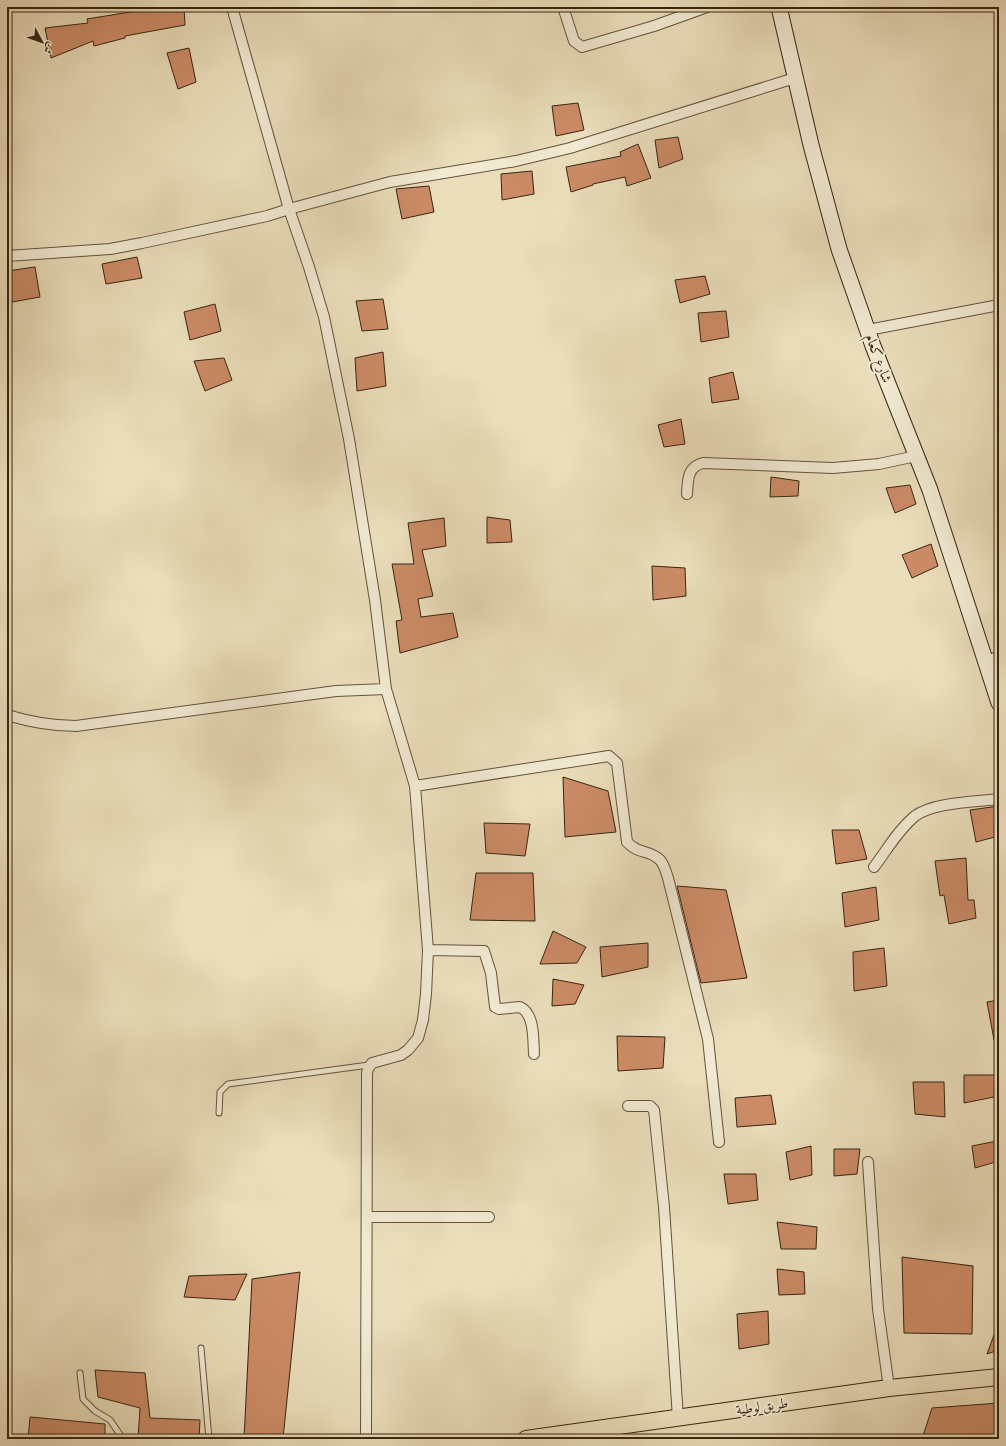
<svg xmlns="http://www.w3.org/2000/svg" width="1006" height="1446" viewBox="0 0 1006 1446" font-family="Vollkorn,Amiri,serif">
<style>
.building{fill:#cb8b66;stroke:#362410}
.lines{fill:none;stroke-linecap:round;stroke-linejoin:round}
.lane-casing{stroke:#63523a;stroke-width:7}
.street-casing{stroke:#63523a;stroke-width:12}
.secondary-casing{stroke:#362410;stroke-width:17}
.primary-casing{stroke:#362410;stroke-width:18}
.lane{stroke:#f1e9d2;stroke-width:5}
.street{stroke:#f1e9d2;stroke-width:10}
.secondary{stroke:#f1e9d2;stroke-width:15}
.primary{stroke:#eaddba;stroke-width:16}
.labels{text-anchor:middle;stroke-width:4;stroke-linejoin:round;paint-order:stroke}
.street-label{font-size:14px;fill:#362410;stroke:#f1e9d2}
</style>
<rect width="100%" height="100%" fill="#eaddba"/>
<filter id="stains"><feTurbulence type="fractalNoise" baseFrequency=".005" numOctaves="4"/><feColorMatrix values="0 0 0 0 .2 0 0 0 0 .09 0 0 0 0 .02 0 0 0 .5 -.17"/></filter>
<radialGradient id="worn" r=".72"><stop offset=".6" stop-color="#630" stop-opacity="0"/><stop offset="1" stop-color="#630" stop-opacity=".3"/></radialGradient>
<path class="building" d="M135 7H184L185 25 125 36V38L94 46 93 41 51 58 45 28 88 23 87 19 136 11Z
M189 48 196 82 178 89 167 53Z
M578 103 584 130 556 136 552 106Z
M678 137 683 159 659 168 655 140Z
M638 144 651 178 627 186 625 177 593 184V185L571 192 566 167 621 156 620 152Z
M532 171 534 194 502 200 501 174Z
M429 186 434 212 402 219 396 189Z
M137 257 142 278 106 284 102 264Z
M35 267 40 297 7 303V271Z
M705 276 710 294 680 303 675 280Z
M383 299 388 329 362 331 356 301Z
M215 304 221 331 190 340 184 312Z
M726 311 729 337 701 342 698 313Z
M383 352 386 386 357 391 355 358Z
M224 358 232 380 205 391 194 361Z
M733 372 739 399 712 403 709 378Z
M681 419 685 444 664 447 658 425Z
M771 477 799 481 798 496 770 497Z
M910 485 916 504 895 513 886 488Z
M487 517 510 520 512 542 487 543Z
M444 518 446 546 422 550 433 596 418 599 421 617 453 613 458 637 400 653 396 621 402 620 392 564H414L408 523Z
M931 544 938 566 912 578 902 555Z
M652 566 685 568 686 596 653 600Z
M563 777 608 791 616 832 565 837Z
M999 806V836L976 842 970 810Z
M484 823 530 824 525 856 486 853Z
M832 830H859L867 859 836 864Z
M966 858 968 900H974L976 918 949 924 944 895 940 896 935 861Z
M476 873H533L535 921 470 920Z
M677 886 726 890 747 978 701 983Z
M876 887 879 920 845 927 842 893Z
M553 931 586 947 577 963 540 964Z
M648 943V967L602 977 600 947Z
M884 948 887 986 854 991 853 952Z
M553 979 584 985 575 1004 552 1006Z
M999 1000V1040H994L987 1002Z
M617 1036 665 1037 663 1068 618 1071Z
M964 1075H999V1096L964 1103Z
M913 1082H944L945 1117 915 1114Z
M771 1095 776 1124 737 1127 735 1098Z
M997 1141 999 1161 975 1168 972 1146Z
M811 1146 812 1175 790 1180 786 1152Z
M834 1149H860L857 1174 834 1176Z
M724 1174H756L758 1200 728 1204Z
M777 1222 817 1227 816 1249H781Z
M902 1257 973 1266 972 1334 904 1333Z
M777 1269 804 1272 805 1294 779 1295Z
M300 1272 283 1439H244L252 1279Z
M247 1274 235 1300 184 1297 189 1276Z
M768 1311 769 1344 739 1349 737 1314Z
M998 1324 999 1350 987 1354Z
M95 1370 145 1373 150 1418 200 1420 199 1439H138L140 1408 98 1397Z
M999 1403V1439H922L932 1408Z
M30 1417 105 1424V1439H28Z"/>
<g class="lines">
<defs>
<path id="lane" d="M219 1113 220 1092 228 1084 369 1065
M201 1348 209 1439
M80 1373 83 1399 95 1411 110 1420 123 1439"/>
<path id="street" d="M232 7 289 209 309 267 324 317 349 439 375 600 386 689 415 786 428 950 426 994 423 1020 418 1038 408 1050 401 1055 372 1063 368 1069 367 1073 366 1439
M563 7 574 41 582 47 654 26 707 7
M7 256 110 249 142 243 267 216 289 209 390 182 516 161 570 148 795 78
M868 330 999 305
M687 494C688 480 687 467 703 463L833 468 879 464 916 456
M985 661 999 657
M7 715C30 722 52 726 76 726L336 691 386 689
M415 786 609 756 617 763 627 842C639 855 649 849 660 860 664 864 666 872 668 878L708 1039 719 1142
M874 867C887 850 898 830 915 816 933 802 976 802 999 799
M428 950 484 951 491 973 495 1007 499 1009 520 1007C535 1014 533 1040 534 1054
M628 1106H650L654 1110 664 1207 678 1418
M868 1162 878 1309 889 1388
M368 1217H489"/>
<path id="secondary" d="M779 7 811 145 839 249 873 346 930 490 999 703"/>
<path id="primary" d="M526 1439 889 1388 999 1377"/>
</defs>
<use href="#lane" class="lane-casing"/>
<use href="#street" class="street-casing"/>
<use href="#secondary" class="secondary-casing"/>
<use href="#primary" class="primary-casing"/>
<use href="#lane" class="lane"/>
<use href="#street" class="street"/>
<use href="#secondary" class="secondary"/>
<use href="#primary" class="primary"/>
</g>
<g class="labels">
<g class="street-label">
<text transform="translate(879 358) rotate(69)" y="5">شارع كعام</text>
<text transform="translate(762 1406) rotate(-8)" y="5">طريق لوطية</text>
</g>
</g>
<rect width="1006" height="1446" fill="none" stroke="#eaddba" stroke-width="24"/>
<rect x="8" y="8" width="990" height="1430" fill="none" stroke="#362410" stroke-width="2"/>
<rect x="12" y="12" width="982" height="1422" fill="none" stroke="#362410"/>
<g transform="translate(42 42) rotate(131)" stroke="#f1e9d2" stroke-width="3" paint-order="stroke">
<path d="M0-3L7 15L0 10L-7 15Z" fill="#362410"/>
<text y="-6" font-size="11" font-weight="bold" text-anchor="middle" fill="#362410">ش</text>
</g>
<rect width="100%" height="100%" filter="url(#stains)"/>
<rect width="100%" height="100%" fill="url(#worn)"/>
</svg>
